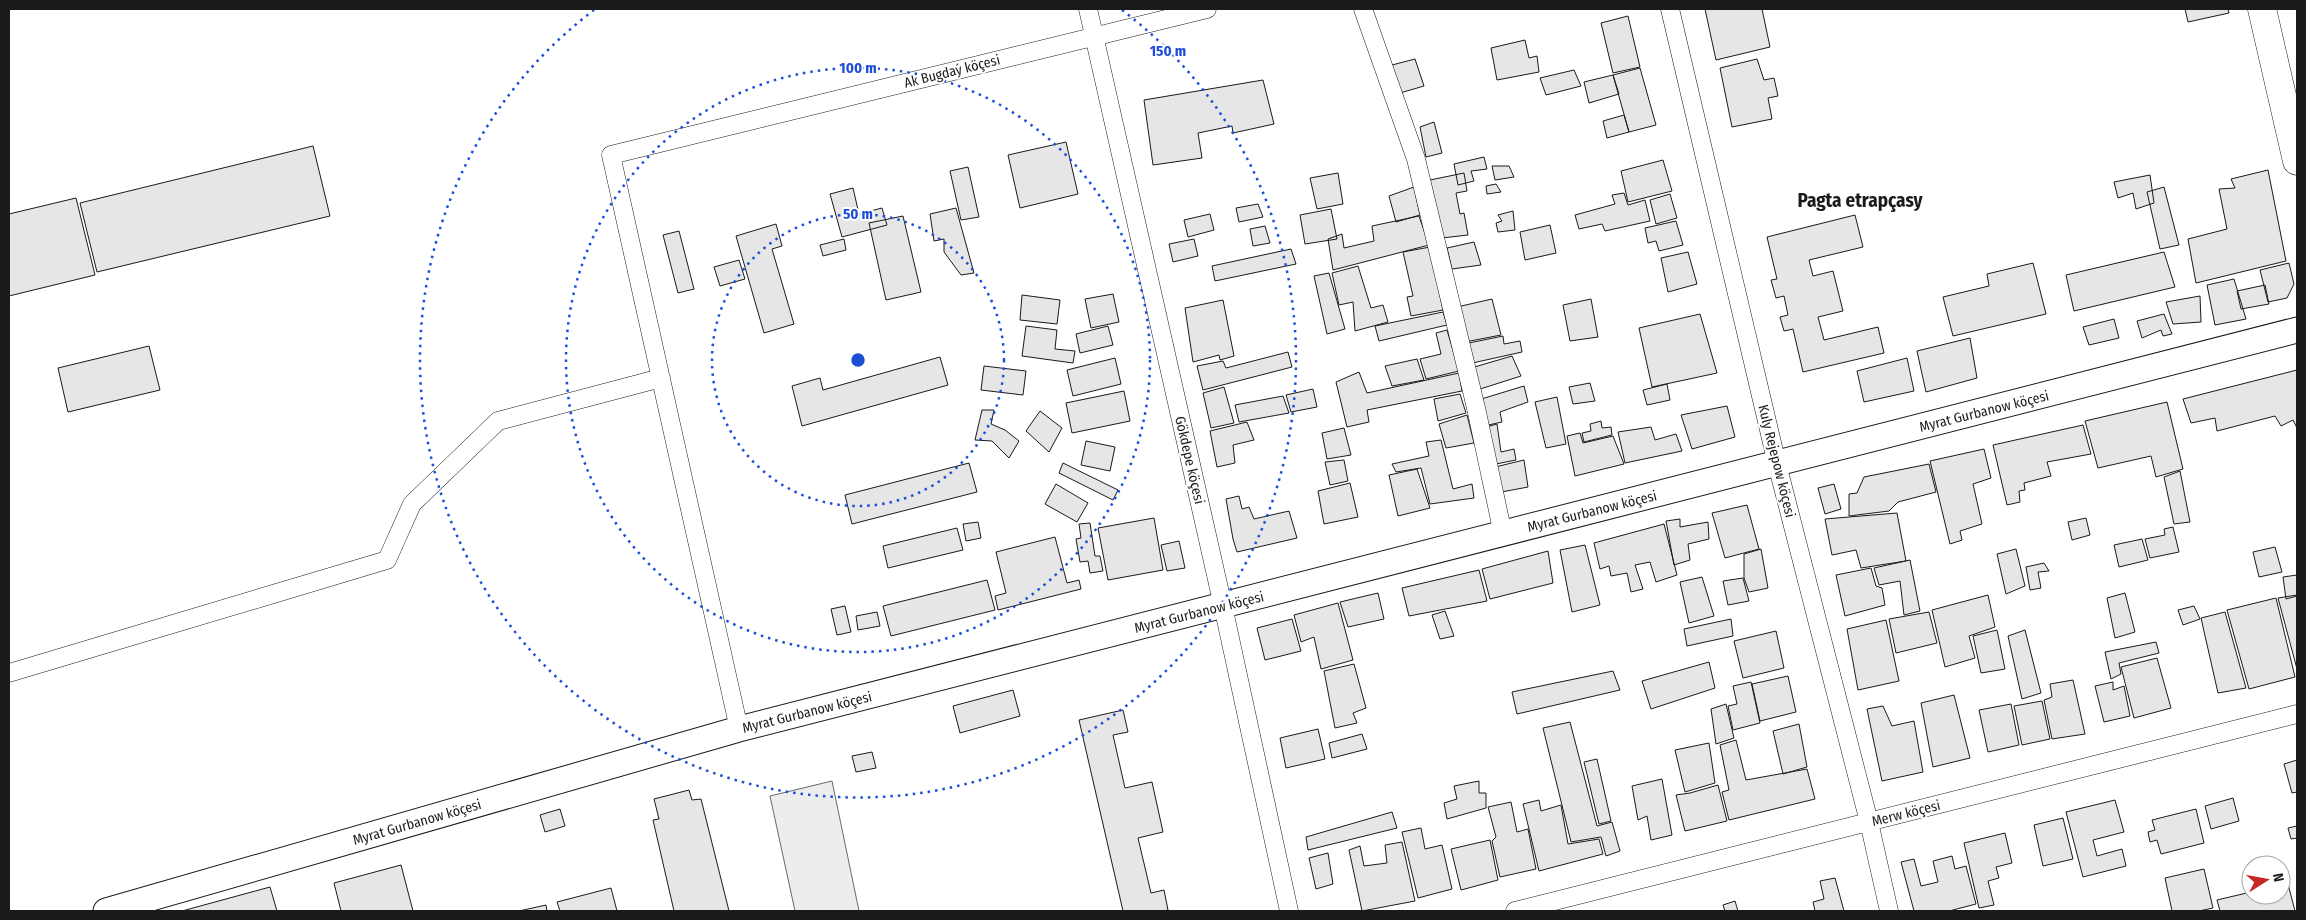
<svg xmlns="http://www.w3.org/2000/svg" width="2306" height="920" viewBox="0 0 2306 920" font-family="'Fira Sans Condensed',sans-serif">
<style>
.parking{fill:#ededed;stroke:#6a6a6a}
.building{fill:#e6e6e6;stroke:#1a1a1a}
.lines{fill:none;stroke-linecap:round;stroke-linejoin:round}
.street-casing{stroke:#1a1a1a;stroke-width:19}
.secondary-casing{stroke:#1a1a1a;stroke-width:27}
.primary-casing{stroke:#1a1a1a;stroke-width:29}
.street{stroke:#fff;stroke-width:18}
.secondary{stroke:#fff;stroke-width:25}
.primary{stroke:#fff;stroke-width:28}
.ring{fill:none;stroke:#1d4ed8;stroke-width:2.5;stroke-dasharray:2.5 5}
.labels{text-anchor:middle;stroke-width:4;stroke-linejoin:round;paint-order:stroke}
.street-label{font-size:14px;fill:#1a1a1a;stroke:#fff}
.district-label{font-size:19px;font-weight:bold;fill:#1a1a1a;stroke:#fff}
.centre{fill:#1d4ed8;stroke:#fff;stroke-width:2.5}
.ring-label{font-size:15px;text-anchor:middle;font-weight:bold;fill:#1d4ed8;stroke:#fff;stroke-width:4;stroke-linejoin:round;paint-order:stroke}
</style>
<rect width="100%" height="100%" fill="#fff"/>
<path class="parking" d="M832 781 859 911H795L770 796Z"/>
<path class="building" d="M1705 9H1762L1770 47 1716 60Z
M2185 9H2228L2229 13 2188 22Z
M1628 16 1640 67 1613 73 1601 23Z
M1525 40 1529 58 1537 56 1539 72 1497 80 1491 48Z
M1415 59 1424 86 1400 93 1392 65Z
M1757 59 1764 80 1774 78 1778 96 1768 98 1772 119 1732 127 1720 68Z
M1640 68 1656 125 1629 132 1613 75Z
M1574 70 1581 86 1546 95 1540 78Z
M1613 75 1619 94 1589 103 1584 82Z
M1263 80 1274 124 1233 133 1232 126 1198 133 1202 158 1153 165 1144 100Z
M1624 115 1629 132 1607 138 1603 121Z
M1434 122 1442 153 1426 157 1420 127Z
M1066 142 1078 194 1020 208 1008 155Z
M313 146 330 216 97 272 80 203Z
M1484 157 1487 169 1471 171 1474 181 1458 185 1454 164Z
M1663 160 1672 191 1628 202 1621 171Z
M1492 166H1509L1514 177 1495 180Z
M968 167 979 217 961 220 950 171Z
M2268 170 2286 261 2196 283 2188 239 2227 229 2219 189 2235 188 2231 179Z
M1338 173 1343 204 1317 209 1310 178Z
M1464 173 1467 191 1456 193 1460 214 1464 213 1468 235 1442 238 1430 180Z
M2150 175 2154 203 2136 209 2133 193 2118 198 2114 182Z
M1496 184 1501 192 1487 194 1486 186Z
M1414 187 1420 215 1396 222 1389 196Z
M2164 187 2179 245 2160 249 2147 192Z
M853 188 859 214 882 208 887 225 842 237 830 194Z
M1624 193 1628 205 1645 200 1650 221 1605 231 1602 224 1579 229 1575 215 1615 204 1612 195Z
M1670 194 1677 218 1656 224 1650 200Z
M76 198 95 275 9 296V214Z
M1258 204 1263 217 1239 222 1236 208Z
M956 208 974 273 961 275 944 252V239L934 241 930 214Z
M1331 209 1337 239 1305 244 1300 215Z
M1513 211 1515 230 1498 232 1496 223 1502 221 1498 215Z
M1210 214 1214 230 1188 237 1184 220Z
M1855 215 1863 247 1809 260 1813 276 1833 271 1843 311 1818 317 1824 340 1878 327 1884 353 1803 372 1793 329 1784 331 1780 317 1788 315 1784 296 1776 298 1771 280 1777 279 1767 237Z
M903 216 921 292 886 300 869 223Z
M1419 216 1429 245 1333 270 1328 239 1342 234 1344 248 1374 241 1372 226Z
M1676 221 1683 245 1659 251 1656 241 1648 243 1645 228Z
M776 224 782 246 772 249 794 324 764 333 736 236Z
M1550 225 1556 253 1525 260 1520 232Z
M1265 226 1270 243 1253 246 1250 229Z
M679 231 694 289 678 293 663 235Z
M844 239 846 250 823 256 820 245Z
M1194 239 1198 256 1173 262 1169 244Z
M1474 242 1481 265 1452 269 1447 248Z
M1430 247 1443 310 1411 316 1407 297 1413 296 1403 252Z
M1291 249 1296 264 1215 281 1212 266Z
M1688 252 1697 284 1668 292 1661 258Z
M2164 252 2175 287 2074 311 2066 275Z
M739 260 745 279 720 286 714 267Z
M2033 263 2046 314 1953 336 1943 297 1989 286 1987 274Z
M2289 263 2294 284 2287 298 2268 302 2260 270Z
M1358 266 1371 308 1383 305 1388 322 1355 331 1353 302 1339 305 1332 273Z
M1329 273 1345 329 1327 334 1314 276Z
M2234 279 2246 319 2215 325 2207 285Z
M2265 285 2269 304 2241 309 2237 291Z
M1113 294 1119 322 1091 328 1085 299Z
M1022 295 1060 300 1057 324 1020 320Z
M2200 296 2201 322 2173 324 2166 302Z
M1492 299 1501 335 1465 342 1457 307Z
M1591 299 1598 337 1570 341 1563 305Z
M1223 300 1234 356 1220 360 1219 355 1193 362 1185 308Z
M1443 312 1447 325 1379 341 1375 326Z
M1700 314 1717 373 1652 387 1639 328Z
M2164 314 2172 334 2163 336 2161 330 2142 338 2137 321Z
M2114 319 2119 338 2089 345 2083 327Z
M1026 326 1057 330 1055 349 1075 351 1073 363 1022 356Z
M1108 326 1113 345 1080 353 1076 334Z
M1447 330 1459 371 1426 379 1420 359 1441 354 1436 333Z
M1503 336 1504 344 1520 341 1522 352 1468 364 1464 344Z
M1970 338 1977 378 1926 392 1917 351Z
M149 346 160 390 68 412 58 368Z
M1288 352 1292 367 1203 390 1197 366 1223 361 1226 368Z
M1512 356 1521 376 1477 390 1471 368Z
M940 357 948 385 802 426 792 386 820 378 823 390Z
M1115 358 1121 384 1073 396 1067 370Z
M1907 358 1914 391 1864 402 1857 371Z
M1417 359 1424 380 1392 386 1385 366Z
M984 366 1026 371 1023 395 981 390Z
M2297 370V428L2293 420 2281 426 2275 416 2217 431 2215 418 2191 423 2183 399Z
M1359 372 1367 393 1459 373 1462 391 1367 410 1369 422 1347 427 1336 382Z
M1590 383 1595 401 1573 404 1569 387Z
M1667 384 1670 400 1647 405 1643 390Z
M1524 386 1528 402 1500 412 1502 422 1484 426 1478 400Z
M1224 387 1234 423 1211 428 1203 393Z
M1313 389 1317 407 1291 412 1286 395Z
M1124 391 1130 421 1072 433 1066 403Z
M1460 394 1466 413 1438 421 1434 399Z
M1283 396 1289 413 1239 422 1235 405Z
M1557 397 1566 444 1546 448 1535 402Z
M2167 402 2183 469 2156 477 2151 456 2098 468 2085 421Z
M1727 406 1735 437 1692 449 1681 415Z
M982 410H994L991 424 1005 430 1019 441 1009 458 992 441 975 440Z
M1040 411 1062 428 1049 452 1026 431Z
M1467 415 1474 443 1446 448 1439 424Z
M1601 421 1602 428 1611 427 1612 435 1584 442 1582 433 1591 431 1590 424Z
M1247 422 1254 440 1233 445 1235 463 1217 467 1210 431Z
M1497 424 1501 452 1514 449 1516 460 1491 465 1483 428Z
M2083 425 2091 454 2047 462 2051 476 2024 483 2025 490 2019 491 2020 502 2007 505 1993 445Z
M1651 427 1655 440 1676 434 1682 451 1625 463 1618 432Z
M1344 428 1351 455 1327 459 1322 433Z
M1580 433 1583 443 1613 436 1624 464 1575 476 1567 436Z
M1441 440 1453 489 1472 484 1474 498 1430 504 1421 468 1396 472 1392 464 1429 456 1426 442Z
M1086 441 1115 447 1110 471 1081 465Z
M1984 449 1991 478 1973 484 1982 524 1960 531 1962 540 1950 544 1930 461Z
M1344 460 1348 481 1330 485 1325 462Z
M1524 460 1528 487 1496 493 1491 468Z
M969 463 977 492 852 524 845 495Z
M1063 463 1118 490 1113 500 1059 473Z
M1929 464 1936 492 1898 502 1889 511 1849 516V494L1857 493 1864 477Z
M1417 469 1430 508 1398 516 1389 475Z
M2180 471 2190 522 2174 524 2164 477Z
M1350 483 1358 517 1324 524 1318 491Z
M1056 484 1088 503 1077 522 1045 504Z
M1834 484 1841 509 1825 514 1818 488Z
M1239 496 1242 509 1249 507 1254 519 1289 511 1297 538 1237 552 1233 539 1226 499Z
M1747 505 1759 549 1725 558 1712 513Z
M1897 513 1906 561 1861 568 1856 550 1832 555 1825 519Z
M1154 518 1163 570 1108 580 1098 528Z
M2086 518 2090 535 2072 540 2068 522Z
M1680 519V527L1708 522 1709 539 1688 544 1690 560 1674 565 1666 521Z
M978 522 981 538 966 541 963 524Z
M1090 523 1095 556H1100L1103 571 1090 573 1088 561 1080 562 1076 539 1081 538 1079 524Z
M1664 524 1677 575 1656 582 1650 562 1635 565 1643 589 1631 592 1627 573 1611 576 1609 566 1600 569 1594 543Z
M2173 527 2179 552 2150 558 2145 539 2165 535 2164 529Z
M957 528 963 550 888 568 883 546Z
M1055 537 1067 583 1079 580 1081 589 998 610 995 596 1006 593 996 552Z
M2142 539 2148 560 2119 567 2114 545Z
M1179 541 1185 568 1167 571 1161 545Z
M1585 545 1600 605 1572 612 1560 550Z
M2275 547 2282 572 2259 577 2253 552Z
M1761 549 1768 588 1749 592 1744 578V554Z
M2016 549 2025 586 2006 594 1997 554Z
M1548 551 1553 583 1490 599 1482 569Z
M1910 560 1920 611 1904 615 1900 581 1879 585 1874 568Z
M2044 563 2049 571 2038 572 2041 588 2030 590 2026 567Z
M1871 568 1876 586 1882 588 1885 605 1845 616 1836 575Z
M1479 570 1487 601 1409 616 1402 588Z
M2297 575V596L2286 599 2283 577Z
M1702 577 1714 616 1689 623 1680 582Z
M1743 578 1749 601 1728 605 1723 581Z
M987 580 995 610 891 636 883 606Z
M1378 593 1384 619 1348 627 1340 602Z
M2125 593 2135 632 2115 638 2107 598Z
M1988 595 1995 627 1969 636 1975 658 1945 667 1932 610Z
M2297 595V669L2278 598Z
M2276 598 2295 677 2249 689 2227 610Z
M1338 603 1353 660 1321 669 1314 637 1301 642 1294 615Z
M845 606 851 632 837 635 831 609Z
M2194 606 2200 619 2183 625 2178 610Z
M1445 611 1454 636 1440 639 1432 615Z
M877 612 880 626 858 630 856 616Z
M1929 612 1937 643 1896 653 1889 619Z
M2225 612 2246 688 2218 693 2201 618Z
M1292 619 1301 651 1265 660 1257 628Z
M1731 619 1733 636 1687 646 1684 629Z
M1886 620 1899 681 1858 690 1847 629Z
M1997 630 2005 669 1981 673 1973 636Z
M2025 630 2041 693 2022 699 2008 636Z
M1776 631 1784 668 1743 678 1734 641Z
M2156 642 2159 653 2119 663 2121 674 2111 679 2105 652Z
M2157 658 2171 708 2134 718 2121 667Z
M1709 662 1715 688 1651 709 1642 681Z
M1354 664 1366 708 1353 713 1357 723 1335 728 1324 671Z
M1613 671 1620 690 1517 714 1512 692Z
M1788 676 1796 712 1760 721 1752 684Z
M2073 680 2085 734 2052 739 2044 700 2052 697 2050 684Z
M1751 682 1760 723 1733 730 1728 706 1737 704 1733 686Z
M2113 682V690L2124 686 2130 716 2104 722 2095 686Z
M1013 690 1020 716 960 733 953 706Z
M1954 695 1970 758 1933 767 1921 703Z
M2042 701 2050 739 2022 745 2014 706Z
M1726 704 1734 738 1716 744 1711 709Z
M2011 704 2019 745 1988 752 1979 710Z
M1883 706 1892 726 1914 721 1923 772 1882 781 1867 709Z
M1123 710 1128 732 1113 735 1125 788 1152 782 1163 832 1138 838 1151 893 1164 890 1168 910 1162 911H1123L1079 720Z
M1570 722 1597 826 1612 822 1620 851 1606 856 1601 837 1571 842 1543 728Z
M1799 724 1807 767 1783 774 1773 731Z
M1318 729 1325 759 1286 768 1280 738Z
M1362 734 1367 749 1332 758 1329 743Z
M1736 740 1746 780 1807 769 1815 799 1729 820 1722 792 1729 790 1720 745Z
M1709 743 1715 783 1685 792 1675 750Z
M872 752 876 768 856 772 852 756Z
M1597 759 1611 821 1599 824 1584 762Z
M2297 760V792L2292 793 2284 764Z
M1662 779 1672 835 1651 840 1647 816 1638 820 1632 786Z
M1479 781V793H1486V808L1447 819 1444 803 1457 799 1454 786Z
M1718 785 1727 821 1685 831 1676 795 1690 793Z
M689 790 692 800 701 799 729 911H674L653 820 659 819 654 799Z
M2233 798 2239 821 2211 829 2205 806Z
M1539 800 1541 811 1561 805 1568 844 1599 839 1603 854 1539 871 1523 804Z
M2115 800 2124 832 2093 840 2097 856 2122 849 2126 866 2083 877 2066 812Z
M1511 802 1517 832 1528 829 1536 869 1500 877 1492 841 1496 837 1488 807Z
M560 809 565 826 545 832 540 815Z
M2196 809 2204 843 2161 854 2157 840 2150 842 2148 832 2155 830 2152 820Z
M1392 812 1397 828 1308 850 1306 837Z
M2063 818 2073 859 2043 866 2034 825Z
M2297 826V838L2291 839 2288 828Z
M1421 828 1425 849 1442 845 1452 889 1418 898 1402 832Z
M2005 833 2012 863 1996 867 1999 878 1988 881 1994 905 1979 908 1964 843Z
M1490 840 1498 880 1461 890 1451 849Z
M1402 842 1415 901 1362 911 1349 850 1360 846 1364 866 1387 863 1385 845Z
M1328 853 1333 884 1316 889 1309 858Z
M1952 856 1955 869 1966 866 1976 904 1949 911H1914L1901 862 1914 859 1921 886 1938 882 1933 861Z
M401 865 413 911H341L334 883Z
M2204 869 2213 908 2199 911H2172L2165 878Z
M1835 878 1844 911H1815L1813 902 1824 899 1820 881Z
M2288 884 2295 911H2220L2217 900 2251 892V895H2281V886Z
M270 887 277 911H182Z
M611 888 617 911H560L557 902Z
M1735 901 1738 911H1725L1723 905Z
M546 905 547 911H519Z"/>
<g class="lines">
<defs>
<path id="street" d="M1088 9 1223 606 1289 911
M1363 9 1416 159 1476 408 1503 534
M1670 9 1777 464 1869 822 1889 911
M9 673 387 560 412 504 498 421 661 378
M739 729 611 155 1207 9
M1515 911 2297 714"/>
<path id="secondary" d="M106 911 739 729 2297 330"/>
<path id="primary" d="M2262 9 2297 161"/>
</defs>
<use href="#street" class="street-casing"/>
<use href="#secondary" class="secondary-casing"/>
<use href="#primary" class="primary-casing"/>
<use href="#street" class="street"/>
<use href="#secondary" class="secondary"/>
<use href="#primary" class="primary"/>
</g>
<g class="ring">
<circle cx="858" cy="360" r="146"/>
<circle cx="858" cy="360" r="292"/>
<path d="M1122 10A438 438 0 1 1 594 10"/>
</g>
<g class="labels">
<g class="street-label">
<text transform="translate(952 71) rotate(-14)" y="5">Ak Bugdaý köçesi</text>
<text transform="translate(1984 411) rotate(-14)" y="5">Myrat Gurbanow köçesi</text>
<text transform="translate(1190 460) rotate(77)" y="5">Gökdepe köçesi</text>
<text transform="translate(1777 461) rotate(76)" y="5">Kuly Rejepow köçesi</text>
<text transform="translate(1592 511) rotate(-14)" y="5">Myrat Gurbanow köçesi</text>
<text transform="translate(1199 612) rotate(-14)" y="5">Myrat Gurbanow köçesi</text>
<text transform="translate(807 712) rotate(-14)" y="5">Myrat Gurbanow köçesi</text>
<text transform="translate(1906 813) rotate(-14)" y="5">Merw köçesi</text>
<text transform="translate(417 822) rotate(-16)" y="5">Myrat Gurbanow köçesi</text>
</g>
<g class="district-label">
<text x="1860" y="207">Pagta etrapçasy</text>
</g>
</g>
<circle cx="858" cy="360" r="8" class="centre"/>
<g class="ring-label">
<text x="1168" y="56">150 m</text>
<text x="858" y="73">100 m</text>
<text x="858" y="219">50 m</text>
</g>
<rect width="2306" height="920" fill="none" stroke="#1a1a1a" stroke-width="20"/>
<g transform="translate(2266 880) rotate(79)"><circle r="24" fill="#ffffff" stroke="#a3a3a3"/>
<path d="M0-4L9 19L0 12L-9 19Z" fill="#c62828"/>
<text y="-8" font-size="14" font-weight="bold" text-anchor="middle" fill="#1a1a1a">N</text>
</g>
</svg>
